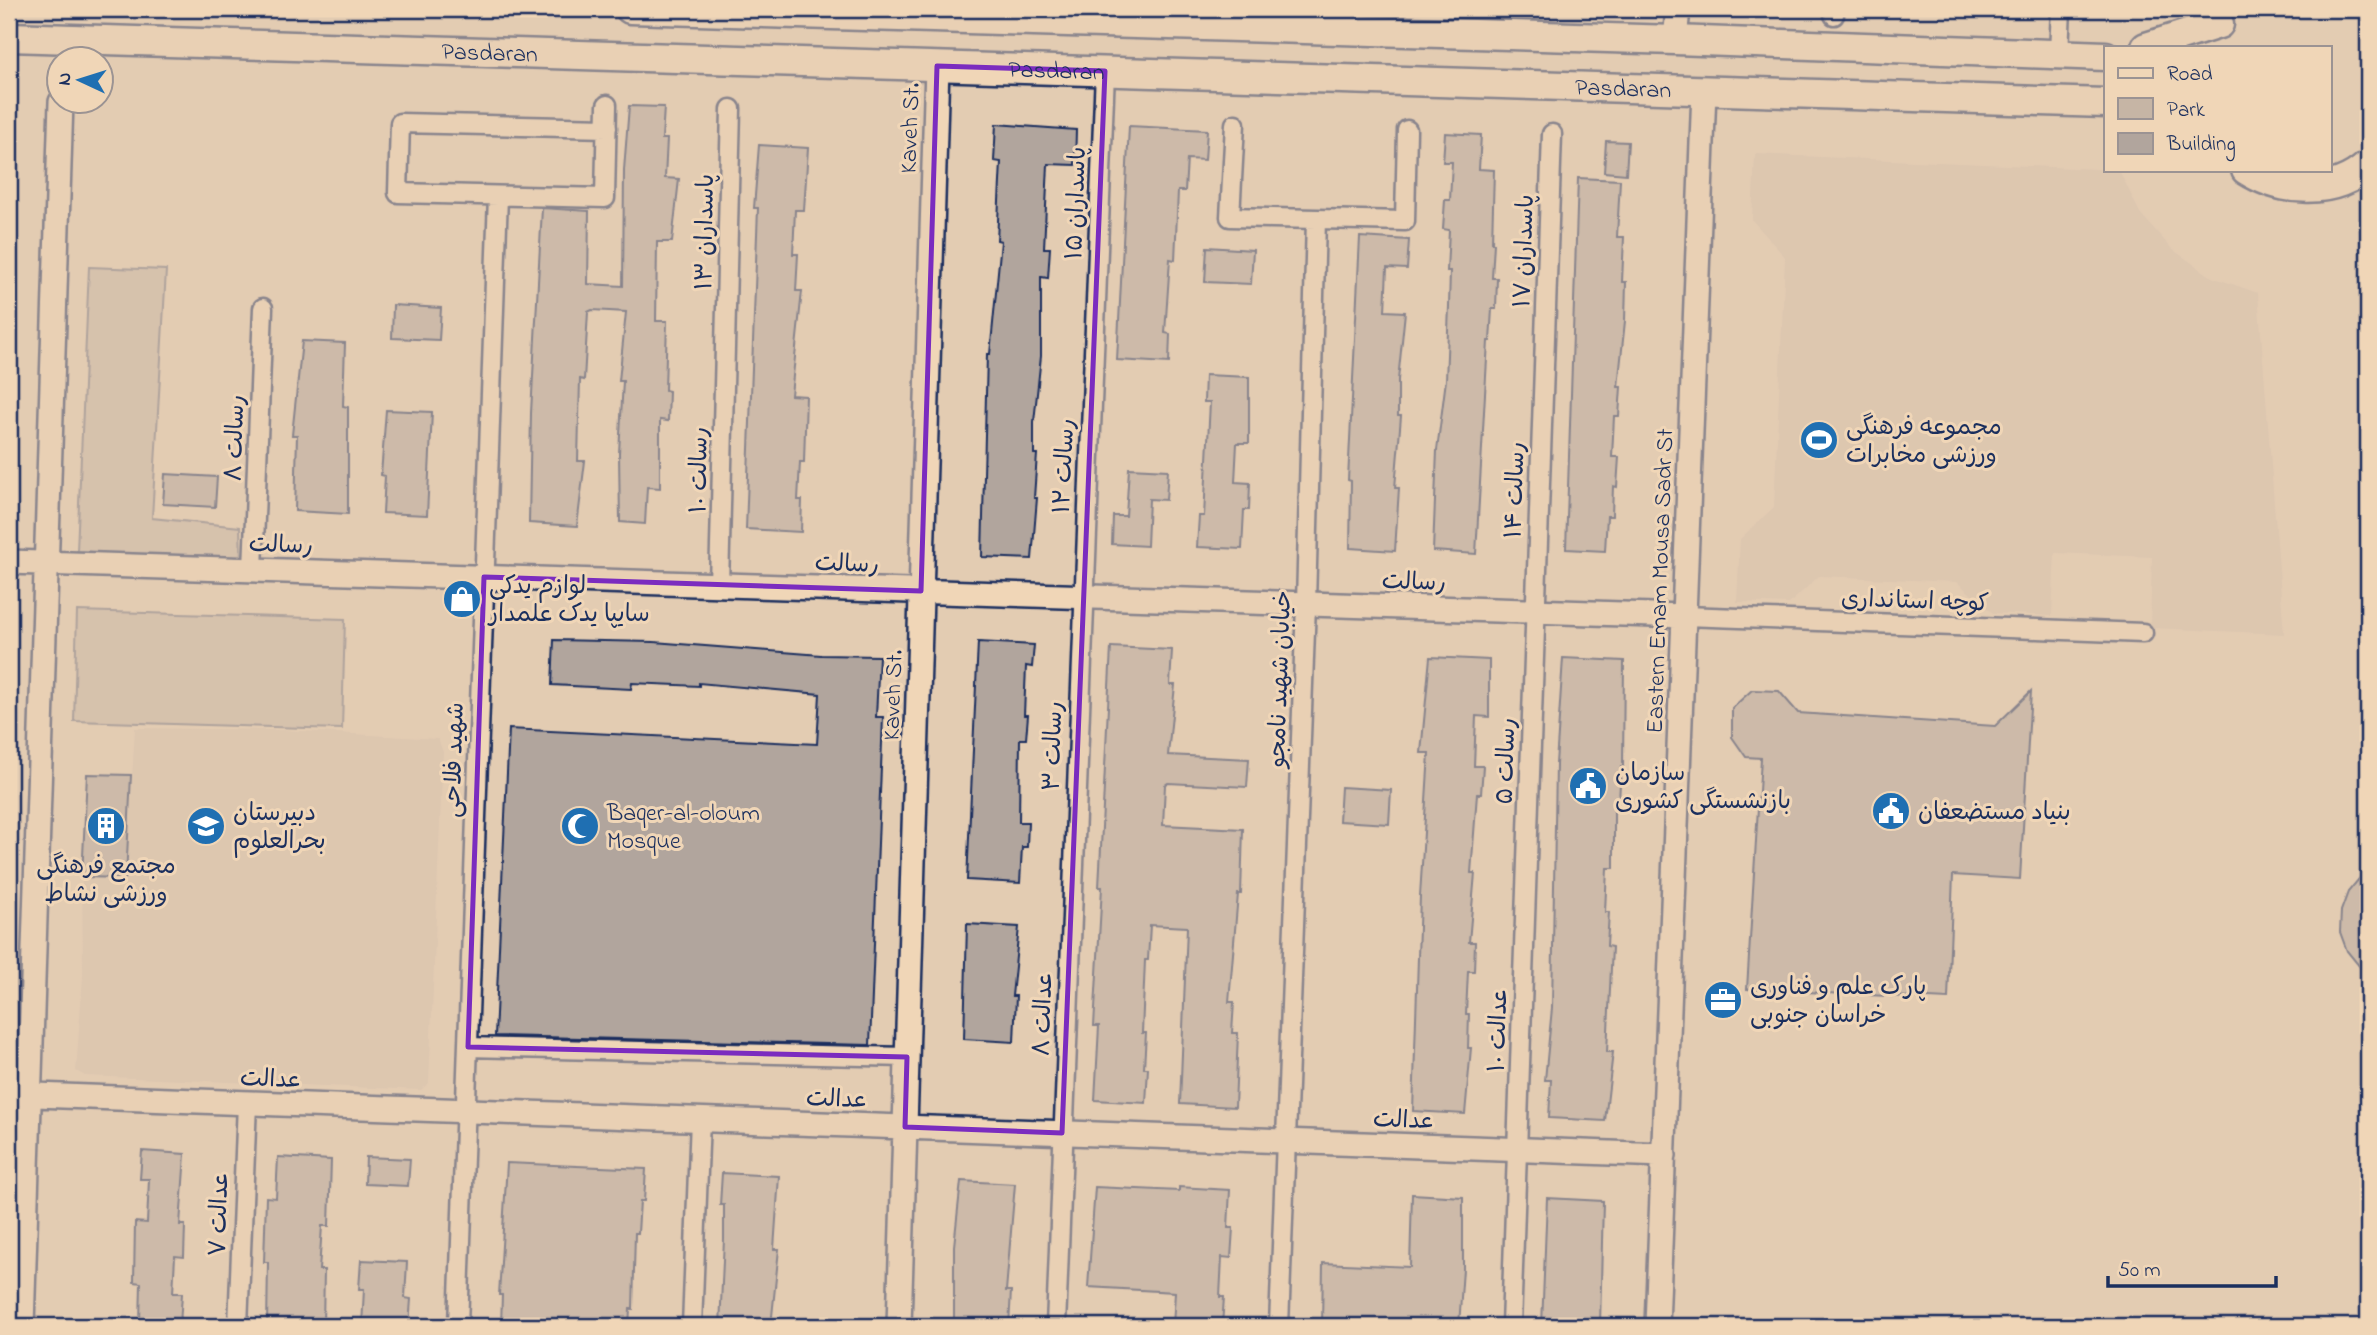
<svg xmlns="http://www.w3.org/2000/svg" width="2377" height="1335" viewBox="0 0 2377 1335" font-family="'Indie Flower','Playpen Sans Arabic',sans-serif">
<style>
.built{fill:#d4c0ac}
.green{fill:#c6b5a5;stroke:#707282;stroke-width:2}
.building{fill:#b1a59d;stroke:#1b2f5e;stroke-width:2}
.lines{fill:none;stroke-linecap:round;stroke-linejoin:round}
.minor-casing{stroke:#1b2f5e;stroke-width:23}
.tertiary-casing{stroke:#1b2f5e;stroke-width:28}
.primary-casing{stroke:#1b2f5e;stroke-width:33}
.minor{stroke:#f0d6b7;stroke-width:18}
.tertiary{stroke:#f0d6b7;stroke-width:23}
.primary{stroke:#f0d6b7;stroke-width:28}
.marked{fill:none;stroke:#7b2cbf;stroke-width:5;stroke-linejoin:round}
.labels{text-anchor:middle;stroke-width:6;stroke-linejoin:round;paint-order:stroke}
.street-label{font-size:24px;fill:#1b2f5e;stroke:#f0d6b7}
.poi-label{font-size:24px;fill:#1b2f5e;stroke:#f0d6b7;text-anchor:start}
</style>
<rect width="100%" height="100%" fill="#e3ccb2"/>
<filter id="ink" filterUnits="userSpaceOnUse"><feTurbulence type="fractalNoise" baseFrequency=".0143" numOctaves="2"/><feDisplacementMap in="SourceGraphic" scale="14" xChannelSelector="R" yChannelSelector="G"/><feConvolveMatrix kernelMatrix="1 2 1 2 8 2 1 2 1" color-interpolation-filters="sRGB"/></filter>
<g filter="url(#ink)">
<path class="built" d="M1755 154 2119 170 2140 213 2172 249 2212 277 2258 293 2284 634 2150 628 2152 557 2055 553 2052 616 1993 613 1957 582 1819 576 1789 604 1737 602 1740 539 1774 507 1785 257 1752 220Z
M135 728 285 730 438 739 443 752 429 1083 421 1090 85 1076 76 1071 83 976 82 877 126 878Z"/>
<path class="green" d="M89 267 166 270 152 518 240 527 241 562 77 551Z
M77 611 345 619 342 729 74 721Z"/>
<path class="building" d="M629 106 664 107 662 139H667L665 178 679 179 672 242H657L656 321H667L665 390 669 391 668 421 660 420V488L647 487 645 524 620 522 619 453 623 381H619L626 312 592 310 588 312 584 380 580 379 578 461H585L577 526 529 523 531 413 542 208 589 211 588 284 623 286 624 170Z
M996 124 1076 130 1075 165 1048 164 1044 248H1050L1048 278 1041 277V356L1034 422V454H1037L1034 498H1037L1032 559 982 557 987 354H990L1001 241 997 240 1001 162 994 161Z
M1129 126 1207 130 1205 160 1187 159 1185 191H1178L1175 260 1170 259 1165 333 1170 334 1169 363 1117 360Z
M1445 133 1481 135 1479 169 1494 170 1492 243H1494L1492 278H1497L1496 309H1492L1490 341H1488L1476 554 1433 551 1437 450 1446 380 1449 306 1450 271H1447L1449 230 1443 229 1445 200H1450L1452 162H1443Z
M1606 141 1628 142 1626 174 1604 172Z
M759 145 808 148 804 210H795L793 254H798L796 291H802L791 395 806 396 804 462H800L798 500H802L801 532 746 529 758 208H754Z
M1578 178 1620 180 1617 237H1624L1622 282H1626L1625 321 1618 387H1621L1619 416H1614L1612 457H1619L1617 487 1613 486 1612 516H1607L1605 551 1566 549Z
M1360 237 1409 240 1407 269 1387 268 1385 311 1405 312 1398 380V416H1401L1395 488H1399L1395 551 1350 548 1351 481 1348 480Z
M1207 247 1253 250 1251 284 1205 282Z
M393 305 441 308 439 340 392 338Z
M302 341 345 343 343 406 348 407V514L295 511 297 435H292Z
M1205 375 1249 377V443H1237L1235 482 1250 483 1249 510H1244L1242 549 1197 547 1199 516H1204L1208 441 1210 402H1204Z
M386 410 432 412 427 515 383 513 385 476 381 475Z
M1129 468 1168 470 1166 500 1149 499 1147 546 1112 544 1113 516H1126Z
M165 474 217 477 215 507 163 504Z
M554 640 654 642 821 655 879 656 876 717H883L870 1045 495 1036 509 729 817 744 820 694 699 683V686L632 683 631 689 552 685Z
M978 642 1034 645 1032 667 1026 666 1024 715H1028L1026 739H1020L1019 822H1028L1027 847H1022L1020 883 967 880Z
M1111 647 1172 650 1170 685H1175L1168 755 1249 759 1247 787 1168 783 1165 785 1163 825 1243 829 1241 894H1238L1229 1002H1234L1232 1033H1238L1235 1107 1180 1104 1187 927 1150 925 1148 960H1145L1142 1033H1146L1144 1068H1148L1146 1103 1095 1100 1099 1026H1094L1102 887H1099Z
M1430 657 1489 660V717L1476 716 1474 766H1483L1481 794H1477L1471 873H1475L1469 942H1475L1474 971H1468L1466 1014H1469L1468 1048H1471L1465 1114 1413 1111 1420 896 1429 753H1421Z
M1563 658 1624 661 1623 767H1621L1619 801H1614V868H1607L1605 912H1609L1607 946 1612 947 1607 1052H1613L1605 1121 1549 1118 1551 1080H1545L1552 1008 1556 764Z
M1752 690 1779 691 1798 713 1995 726 2031 691 2020 879 1953 875 1948 999 1747 989 1761 758 1746 757 1732 737V708Z
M87 774 131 775 126 878 82 877Z
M1341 787 1391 790 1389 824 1339 821Z
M2368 868V977L2347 951 2340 932 2341 911 2348 892Z
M967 924 1019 927 1012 996H1016L1014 1042 964 1039Z
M142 1151 185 1154 180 1225H185L184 1257 175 1256 173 1293H182L180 1326 140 1323 141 1283 134 1282 135 1222 147 1223 149 1179H140Z
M278 1157 331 1160 329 1226H322L319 1270H324L323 1326H267L268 1262H264L266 1197 276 1198Z
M366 1157 410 1159 408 1186 365 1184Z
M507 1163 646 1169 644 1201H640L638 1233H635L633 1309H630L629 1326H501L502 1295H499Z
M722 1173 779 1176 774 1249H779L771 1326H720L724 1239V1205H720Z
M961 1181 1015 1184 1006 1291H1011L1009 1326H954V1246Z
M1095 1187 1179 1191V1187L1230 1190 1228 1228H1233L1231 1258 1222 1257 1220 1297H1224L1222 1326H1173L1175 1292 1088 1287Z
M1412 1194 1463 1197V1269L1459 1326H1322L1323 1263 1410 1267Z
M1547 1198 1603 1201 1600 1326H1542Z
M361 1260 407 1262 405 1298 411 1299 409 1326H362L364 1289H359Z"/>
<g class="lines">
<defs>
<path id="minor" d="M1834 15V9
M2059 53 2061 9
M1235 124 1230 217 1405 221 1407 130
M607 128 400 123 398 193 605 198 607 105
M253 570 263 308
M719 585 731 109
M1684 616 2143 633
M468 1047 907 1057
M238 1326 247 1103
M458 1326 498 196
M692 1326 700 1119
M1056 1326 1105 71
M1279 1326 1306 604 1316 219
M1511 1326 1552 134"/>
<path id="tertiary" d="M1675 40 1678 9
M9 562 1684 616
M9 1094 1664 1155
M22 1326 61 102
M899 1326 937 66
M1657 1326 1704 90"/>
<g id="primary">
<path d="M630 9 1675 40 2106 56"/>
<path id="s1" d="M9 37 2106 103"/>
<path d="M2146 47 2219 24"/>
<path d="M2246 170C2282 193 2335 196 2368 165"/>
</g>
</defs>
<use href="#minor" class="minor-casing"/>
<use href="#tertiary" class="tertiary-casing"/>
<use href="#primary" class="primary-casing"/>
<use href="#minor" class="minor"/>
<use href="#tertiary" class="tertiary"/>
<use href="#primary" class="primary"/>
</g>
</g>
<path d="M0 0H2377V1335H0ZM937 66 1105 71 1062 1133 905 1127 907 1057 468 1047 484 577 921 591Z" fill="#e3ccb2" fill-opacity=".55" fill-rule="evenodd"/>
<path class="marked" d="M937 66 1105 71 1062 1133 905 1127 907 1057 468 1047 484 577 921 591Z"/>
<defs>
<symbol id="stadium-disc" viewBox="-11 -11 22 22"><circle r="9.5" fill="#1f6fb2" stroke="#f0d6b7"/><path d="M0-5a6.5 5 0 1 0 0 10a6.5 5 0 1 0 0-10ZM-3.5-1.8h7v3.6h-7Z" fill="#fff"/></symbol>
<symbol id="shop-disc" viewBox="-11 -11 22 22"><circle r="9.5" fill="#1f6fb2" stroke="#f0d6b7"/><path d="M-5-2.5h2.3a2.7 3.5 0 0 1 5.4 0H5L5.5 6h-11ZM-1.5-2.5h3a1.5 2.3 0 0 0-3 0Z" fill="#fff"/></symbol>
<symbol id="civic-disc" viewBox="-11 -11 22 22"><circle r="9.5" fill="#1f6fb2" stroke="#f0d6b7"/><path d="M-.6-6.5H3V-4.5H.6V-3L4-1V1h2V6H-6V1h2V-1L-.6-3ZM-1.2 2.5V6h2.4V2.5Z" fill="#fff"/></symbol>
<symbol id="building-disc" viewBox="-11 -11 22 22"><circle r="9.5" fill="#1f6fb2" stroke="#f0d6b7"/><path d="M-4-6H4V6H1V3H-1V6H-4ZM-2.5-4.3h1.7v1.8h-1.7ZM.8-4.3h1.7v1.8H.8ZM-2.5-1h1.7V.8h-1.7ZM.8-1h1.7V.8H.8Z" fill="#fff"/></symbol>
<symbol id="school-disc" viewBox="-11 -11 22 22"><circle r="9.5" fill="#1f6fb2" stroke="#f0d6b7"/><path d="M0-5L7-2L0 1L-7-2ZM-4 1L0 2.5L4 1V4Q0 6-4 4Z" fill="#fff"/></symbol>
<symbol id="mosque-disc" viewBox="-11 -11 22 22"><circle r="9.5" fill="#1f6fb2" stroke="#f0d6b7"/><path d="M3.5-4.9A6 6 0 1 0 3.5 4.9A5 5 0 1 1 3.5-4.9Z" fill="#fff"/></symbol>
<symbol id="office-disc" viewBox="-11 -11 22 22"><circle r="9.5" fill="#1f6fb2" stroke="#f0d6b7"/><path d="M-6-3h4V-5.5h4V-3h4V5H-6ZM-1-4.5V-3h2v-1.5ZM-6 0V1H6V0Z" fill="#fff"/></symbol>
</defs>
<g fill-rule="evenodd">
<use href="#stadium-disc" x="1797" y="418" width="44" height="44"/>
<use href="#shop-disc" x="440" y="577" width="44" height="44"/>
<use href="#civic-disc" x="1566" y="764" width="44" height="44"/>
<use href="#civic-disc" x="1869" y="789" width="44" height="44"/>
<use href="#building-disc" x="84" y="804" width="44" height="44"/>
<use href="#school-disc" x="184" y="804" width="44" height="44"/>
<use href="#mosque-disc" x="558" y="804" width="44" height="44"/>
<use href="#office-disc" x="1701" y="978" width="44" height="44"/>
</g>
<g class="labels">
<g class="street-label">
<text dy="8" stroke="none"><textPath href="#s1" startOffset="481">Pasdaran</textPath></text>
<text dy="8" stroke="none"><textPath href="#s1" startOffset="1048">Pasdaran</textPath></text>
<text dy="8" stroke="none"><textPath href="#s1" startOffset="1615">Pasdaran</textPath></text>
<text transform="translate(909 128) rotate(-88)" y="8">Kaveh St.</text>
<text transform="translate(1075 203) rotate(-88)" y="8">پاسداران ۱۵</text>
<text transform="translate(704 232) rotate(-89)" y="8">پاسداران ۱۳</text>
<text transform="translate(1523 251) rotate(-88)" y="8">پاسداران ۱۷</text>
<text transform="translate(234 438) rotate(-88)" y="8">رسالت ۸</text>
<text transform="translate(1063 466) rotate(-87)" y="8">رسالت ۱۲</text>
<text transform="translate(698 470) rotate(-89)" y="8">رسالت ۱۰</text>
<text transform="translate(1514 490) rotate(-88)" y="8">رسالت ۱۴</text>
<text transform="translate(281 544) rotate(2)" y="8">رسالت</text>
<text transform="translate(847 563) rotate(2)" y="8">رسالت</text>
<text transform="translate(1414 581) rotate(2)" y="8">رسالت</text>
<text transform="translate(1659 581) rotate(-88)" y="8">Eastern Emam Mousa Sadr St</text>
<text transform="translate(1915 600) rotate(2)" y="8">کوچه استانداری</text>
<text transform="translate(1279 679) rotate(-88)" y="8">خیابان شهید نامجو</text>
<text transform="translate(892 695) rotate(-88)" y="8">Kaveh St.</text>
<text transform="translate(1052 746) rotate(-88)" y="8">رسالت ۳</text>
<text transform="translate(453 760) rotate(-88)" y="8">شهید فلاحی</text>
<text transform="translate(1505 761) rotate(-88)" y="8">رسالت ۵</text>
<text transform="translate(1042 1014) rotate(-88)" y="8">عدالت ۸</text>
<text transform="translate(1497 1030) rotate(-88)" y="8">عدالت ۱۰</text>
<text transform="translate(271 1078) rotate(2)" y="8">عدالت</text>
<text transform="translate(837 1098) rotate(2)" y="8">عدالت</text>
<text transform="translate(1404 1119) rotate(2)" y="8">عدالت</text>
<text transform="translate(218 1214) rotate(-88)" y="8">عدالت ۷</text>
</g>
<g class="poi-label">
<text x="1846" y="434">مجموعه فرهنگی<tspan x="1846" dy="28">ورزشی مخابرات</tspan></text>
<text x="489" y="593">لوازم یدکی<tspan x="489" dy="28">سایپا یدک علمدار</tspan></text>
<text x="1615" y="780">سازمان<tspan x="1615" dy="28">بازنشستگی کشوری</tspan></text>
<text x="1918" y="819">بنیاد مستضعفان</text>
<text x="233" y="820">دبیرستان<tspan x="233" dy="28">بحرالعلوم</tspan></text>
<text x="607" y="820">Baqer-al-oloum<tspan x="607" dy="28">Mosque</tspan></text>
<text x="106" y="873" text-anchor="middle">مجتمع فرهنگی<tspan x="106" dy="28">ورزشی نشاط</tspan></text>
<text x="1750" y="994">پارک علم و فناوری<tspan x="1750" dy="28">خراسان جنوبی</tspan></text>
</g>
</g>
<rect width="2377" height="1335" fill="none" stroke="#f0d6b7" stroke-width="35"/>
<rect x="18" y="18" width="2342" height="1300" fill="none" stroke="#1b2f5e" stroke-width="2.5" filter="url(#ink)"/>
<rect x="2104" y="46" width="228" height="126" fill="#f0d6b7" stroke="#9b9393" stroke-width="2"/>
<rect x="2118" y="68" width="35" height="10" fill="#f0d6b7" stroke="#9b9393" stroke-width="2"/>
<text x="2167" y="80" font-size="21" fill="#1b2f5e">Road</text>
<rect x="2118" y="98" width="35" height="21" fill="#c6b5a5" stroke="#9b9393" stroke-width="2"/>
<text x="2167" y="116" font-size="21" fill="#1b2f5e">Park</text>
<rect x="2118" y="133" width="35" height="21" fill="#b1a59d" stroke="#9b9393" stroke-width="2"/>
<text x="2167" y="150" font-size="21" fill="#1b2f5e">Building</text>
<g transform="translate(80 80) rotate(274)"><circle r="33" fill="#f0d6b7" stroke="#9b9393" stroke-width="2"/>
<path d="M0-5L12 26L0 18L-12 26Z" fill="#1f6fb2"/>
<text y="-10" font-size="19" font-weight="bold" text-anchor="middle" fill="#1b2f5e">N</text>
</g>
<path d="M2108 1276v10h168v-10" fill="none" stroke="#1b2f5e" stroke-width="3.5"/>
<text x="2118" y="1276" font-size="21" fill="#1b2f5e" stroke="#f0d6b7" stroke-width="5" paint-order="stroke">50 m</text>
</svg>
